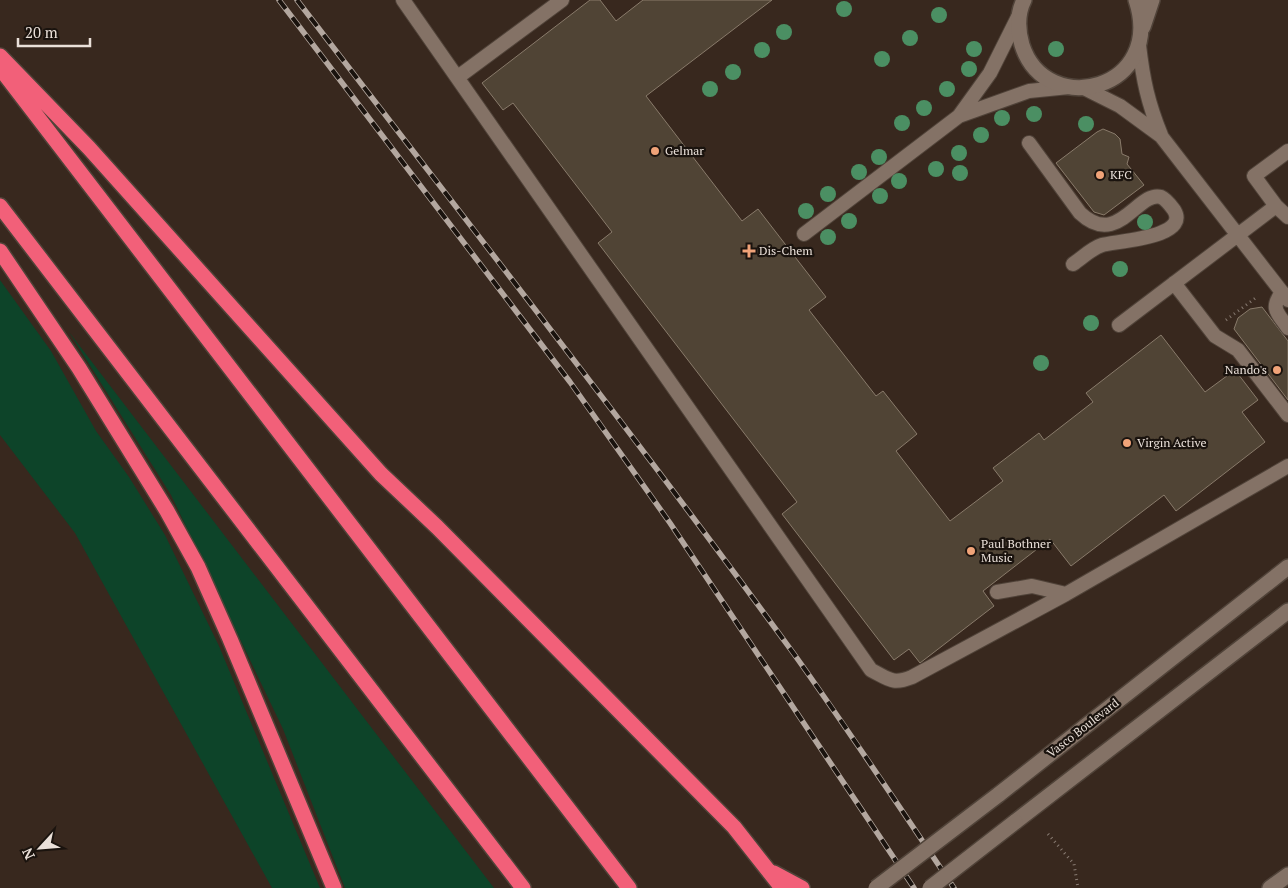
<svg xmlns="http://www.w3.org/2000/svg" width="1288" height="888" viewBox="0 0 1288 888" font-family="'PT Serif',serif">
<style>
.green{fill:#0d4429}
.building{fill:#504435;stroke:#897b6b}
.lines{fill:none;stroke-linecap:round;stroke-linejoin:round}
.service-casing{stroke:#504339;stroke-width:16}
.minor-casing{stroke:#504339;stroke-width:18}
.secondary-casing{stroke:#504339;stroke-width:18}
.motorway-casing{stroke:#504339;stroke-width:18}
.path{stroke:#887b72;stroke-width:3;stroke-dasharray:1 4;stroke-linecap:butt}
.service{stroke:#847266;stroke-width:14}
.minor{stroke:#847266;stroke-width:15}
.secondary{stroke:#847266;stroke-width:15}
.motorway{stroke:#f26079;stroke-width:15}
.rail-casing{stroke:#b3a79f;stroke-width:5.5}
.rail{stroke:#1a130e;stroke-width:4;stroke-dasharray:11;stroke-linecap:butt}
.secondary-bridge-casing{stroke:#504339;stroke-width:18;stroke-linecap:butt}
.secondary-bridge{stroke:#847266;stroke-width:15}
.tree{fill:#4b8f63}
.poi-dot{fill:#f0a378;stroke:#1a130e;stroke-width:2}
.labels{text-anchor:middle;stroke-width:4.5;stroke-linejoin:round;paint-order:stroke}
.poi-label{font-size:12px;fill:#eae0d9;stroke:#1a130e;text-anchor:start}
.street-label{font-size:12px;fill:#eae0d9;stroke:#1a130e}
</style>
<rect width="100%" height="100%" fill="#38281e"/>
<path class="green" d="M0 280 51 351 96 431 129 477 165 535 219 646 320 888H272L75 533 0 435Z
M69 332 494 888H345L283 729 171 495Z"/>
<path class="building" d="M590 0H600L616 21 643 0H772L646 96 742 221 758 209 826 297 809 310 876 396 883 391 917 434 896 451 950 521 1003 481 993 468 1039 433 1044 440 1093 402 1086 393 1161 335 1205 392 1235 370 1258 400 1242 412 1265 442 1176 511 1164 495 1071 566 1050 539 983 591 994 606 920 663 909 649 894 660 782 514 797 502 598 243 612 232 513 103 503 110 482 83Z
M1103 129 1115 134 1120 139 1122 154 1129 157 1127 164 1144 185 1104 215 1094 212 1056 163 1097 132Z
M1262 307 1288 341V400L1234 329 1238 318 1250 309Z"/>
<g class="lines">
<defs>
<path id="service" d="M403 0 871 670C889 679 892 685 912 677L1066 594 1288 466
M1139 45C1143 80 1148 103 1161 135
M458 77 562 0
M1084 88 1120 106 1161 136 1288 300
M959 116 990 73 1019 15
M1029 143 1080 213C1118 249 1138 190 1161 197 1166 199 1171 206 1174 210 1191 238 1115 241 1102 245 1092 248 1082 258 1073 264
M1276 206 1288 217
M804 234 959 116 1029 91 1069 87
M1174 283 1215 336 1238 350 1288 415
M1282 292C1270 309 1277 312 1288 328
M1119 325 1276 206 1254 176 1288 151
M997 592 1032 586 1066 594"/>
<path id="minor" d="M1024 0C1017 14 1018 31 1022 45 1046 120 1166 90 1136 0
M1143 27 1152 0
M1270 888 1288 875"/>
<path id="secondary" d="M998 795 1288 567
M1015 822 1288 611"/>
<path id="motorway" d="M0 56 89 148 381 474 437 527 734 827 782 888
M0 68 629 888
M0 206 523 888
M0 251 79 368 167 511 198 567 230 639 334 888
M774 873 802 888"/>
</defs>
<use href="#service" class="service-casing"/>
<use href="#minor" class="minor-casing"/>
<use href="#secondary" class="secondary-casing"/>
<use href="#motorway" class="motorway-casing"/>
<path class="path" d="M1226 320 1257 297
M1048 834 1074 864 1078 888"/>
<use href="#service" class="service"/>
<use href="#minor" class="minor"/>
<use href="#secondary" class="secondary"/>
<use href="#motorway" class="motorway"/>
<defs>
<path id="rail" d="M279 0 570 382 670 523 914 888
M297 0C463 217 633 433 794 654 849 731 901 809 954 888"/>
</defs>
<use href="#rail" class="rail-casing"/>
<use href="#rail" class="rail"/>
<defs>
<path id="secondary-bridge" d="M876 888 998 795
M930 888 1015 822"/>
</defs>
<use href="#secondary-bridge" class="secondary-bridge-casing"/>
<use href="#secondary-bridge" class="secondary-bridge"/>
</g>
<g class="tree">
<circle cx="844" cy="9" r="8"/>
<circle cx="939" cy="15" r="8"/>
<circle cx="784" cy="32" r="8"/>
<circle cx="910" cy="38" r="8"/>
<circle cx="974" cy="49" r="8"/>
<circle cx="1056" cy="49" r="8"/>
<circle cx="762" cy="50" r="8"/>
<circle cx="882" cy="59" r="8"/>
<circle cx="969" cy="69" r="8"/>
<circle cx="733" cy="72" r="8"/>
<circle cx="710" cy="89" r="8"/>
<circle cx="947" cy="89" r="8"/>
<circle cx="924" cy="108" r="8"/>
<circle cx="1034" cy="114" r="8"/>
<circle cx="1002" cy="118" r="8"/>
<circle cx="902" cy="123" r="8"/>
<circle cx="1086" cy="124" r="8"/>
<circle cx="981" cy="135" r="8"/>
<circle cx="959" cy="153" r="8"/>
<circle cx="879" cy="157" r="8"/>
<circle cx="936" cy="169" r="8"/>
<circle cx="859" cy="172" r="8"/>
<circle cx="960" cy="173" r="8"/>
<circle cx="899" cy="181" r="8"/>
<circle cx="828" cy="194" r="8"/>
<circle cx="880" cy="196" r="8"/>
<circle cx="806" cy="211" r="8"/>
<circle cx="849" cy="221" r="8"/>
<circle cx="1145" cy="222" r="8"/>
<circle cx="828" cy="237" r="8"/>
<circle cx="1120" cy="269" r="8"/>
<circle cx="1091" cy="323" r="8"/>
<circle cx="1041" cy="363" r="8"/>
</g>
<g class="poi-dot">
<circle cx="655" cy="151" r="5"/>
<circle cx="1100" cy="175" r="5"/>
<path d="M746.5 243.5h5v5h5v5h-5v5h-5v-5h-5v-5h5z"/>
<circle cx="1277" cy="370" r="5"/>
<circle cx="1127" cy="443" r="5"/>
<circle cx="971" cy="551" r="5"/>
</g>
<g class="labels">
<g class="poi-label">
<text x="665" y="155">Gelmar</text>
<text x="1110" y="179">KFC</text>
<text x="759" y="255">Dis-Chem</text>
<text x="1267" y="374" text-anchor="end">Nando's</text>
<text x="1137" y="447">Virgin Active</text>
<text x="981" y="548">Paul Bothner<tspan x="981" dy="14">Music</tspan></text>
</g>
<g class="street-label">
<text transform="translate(1083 728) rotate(-38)" y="4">Vasco Boulevard</text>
</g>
</g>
<g transform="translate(40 848) rotate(244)" stroke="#1a130e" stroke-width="4" paint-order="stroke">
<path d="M0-4L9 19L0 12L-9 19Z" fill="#eae0d9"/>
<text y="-8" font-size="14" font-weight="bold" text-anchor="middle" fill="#eae0d9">N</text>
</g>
<path d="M18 38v8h72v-8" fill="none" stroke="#eae0d9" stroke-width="2.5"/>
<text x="25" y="38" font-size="15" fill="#eae0d9" stroke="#1a130e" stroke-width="4" paint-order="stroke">20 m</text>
</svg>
